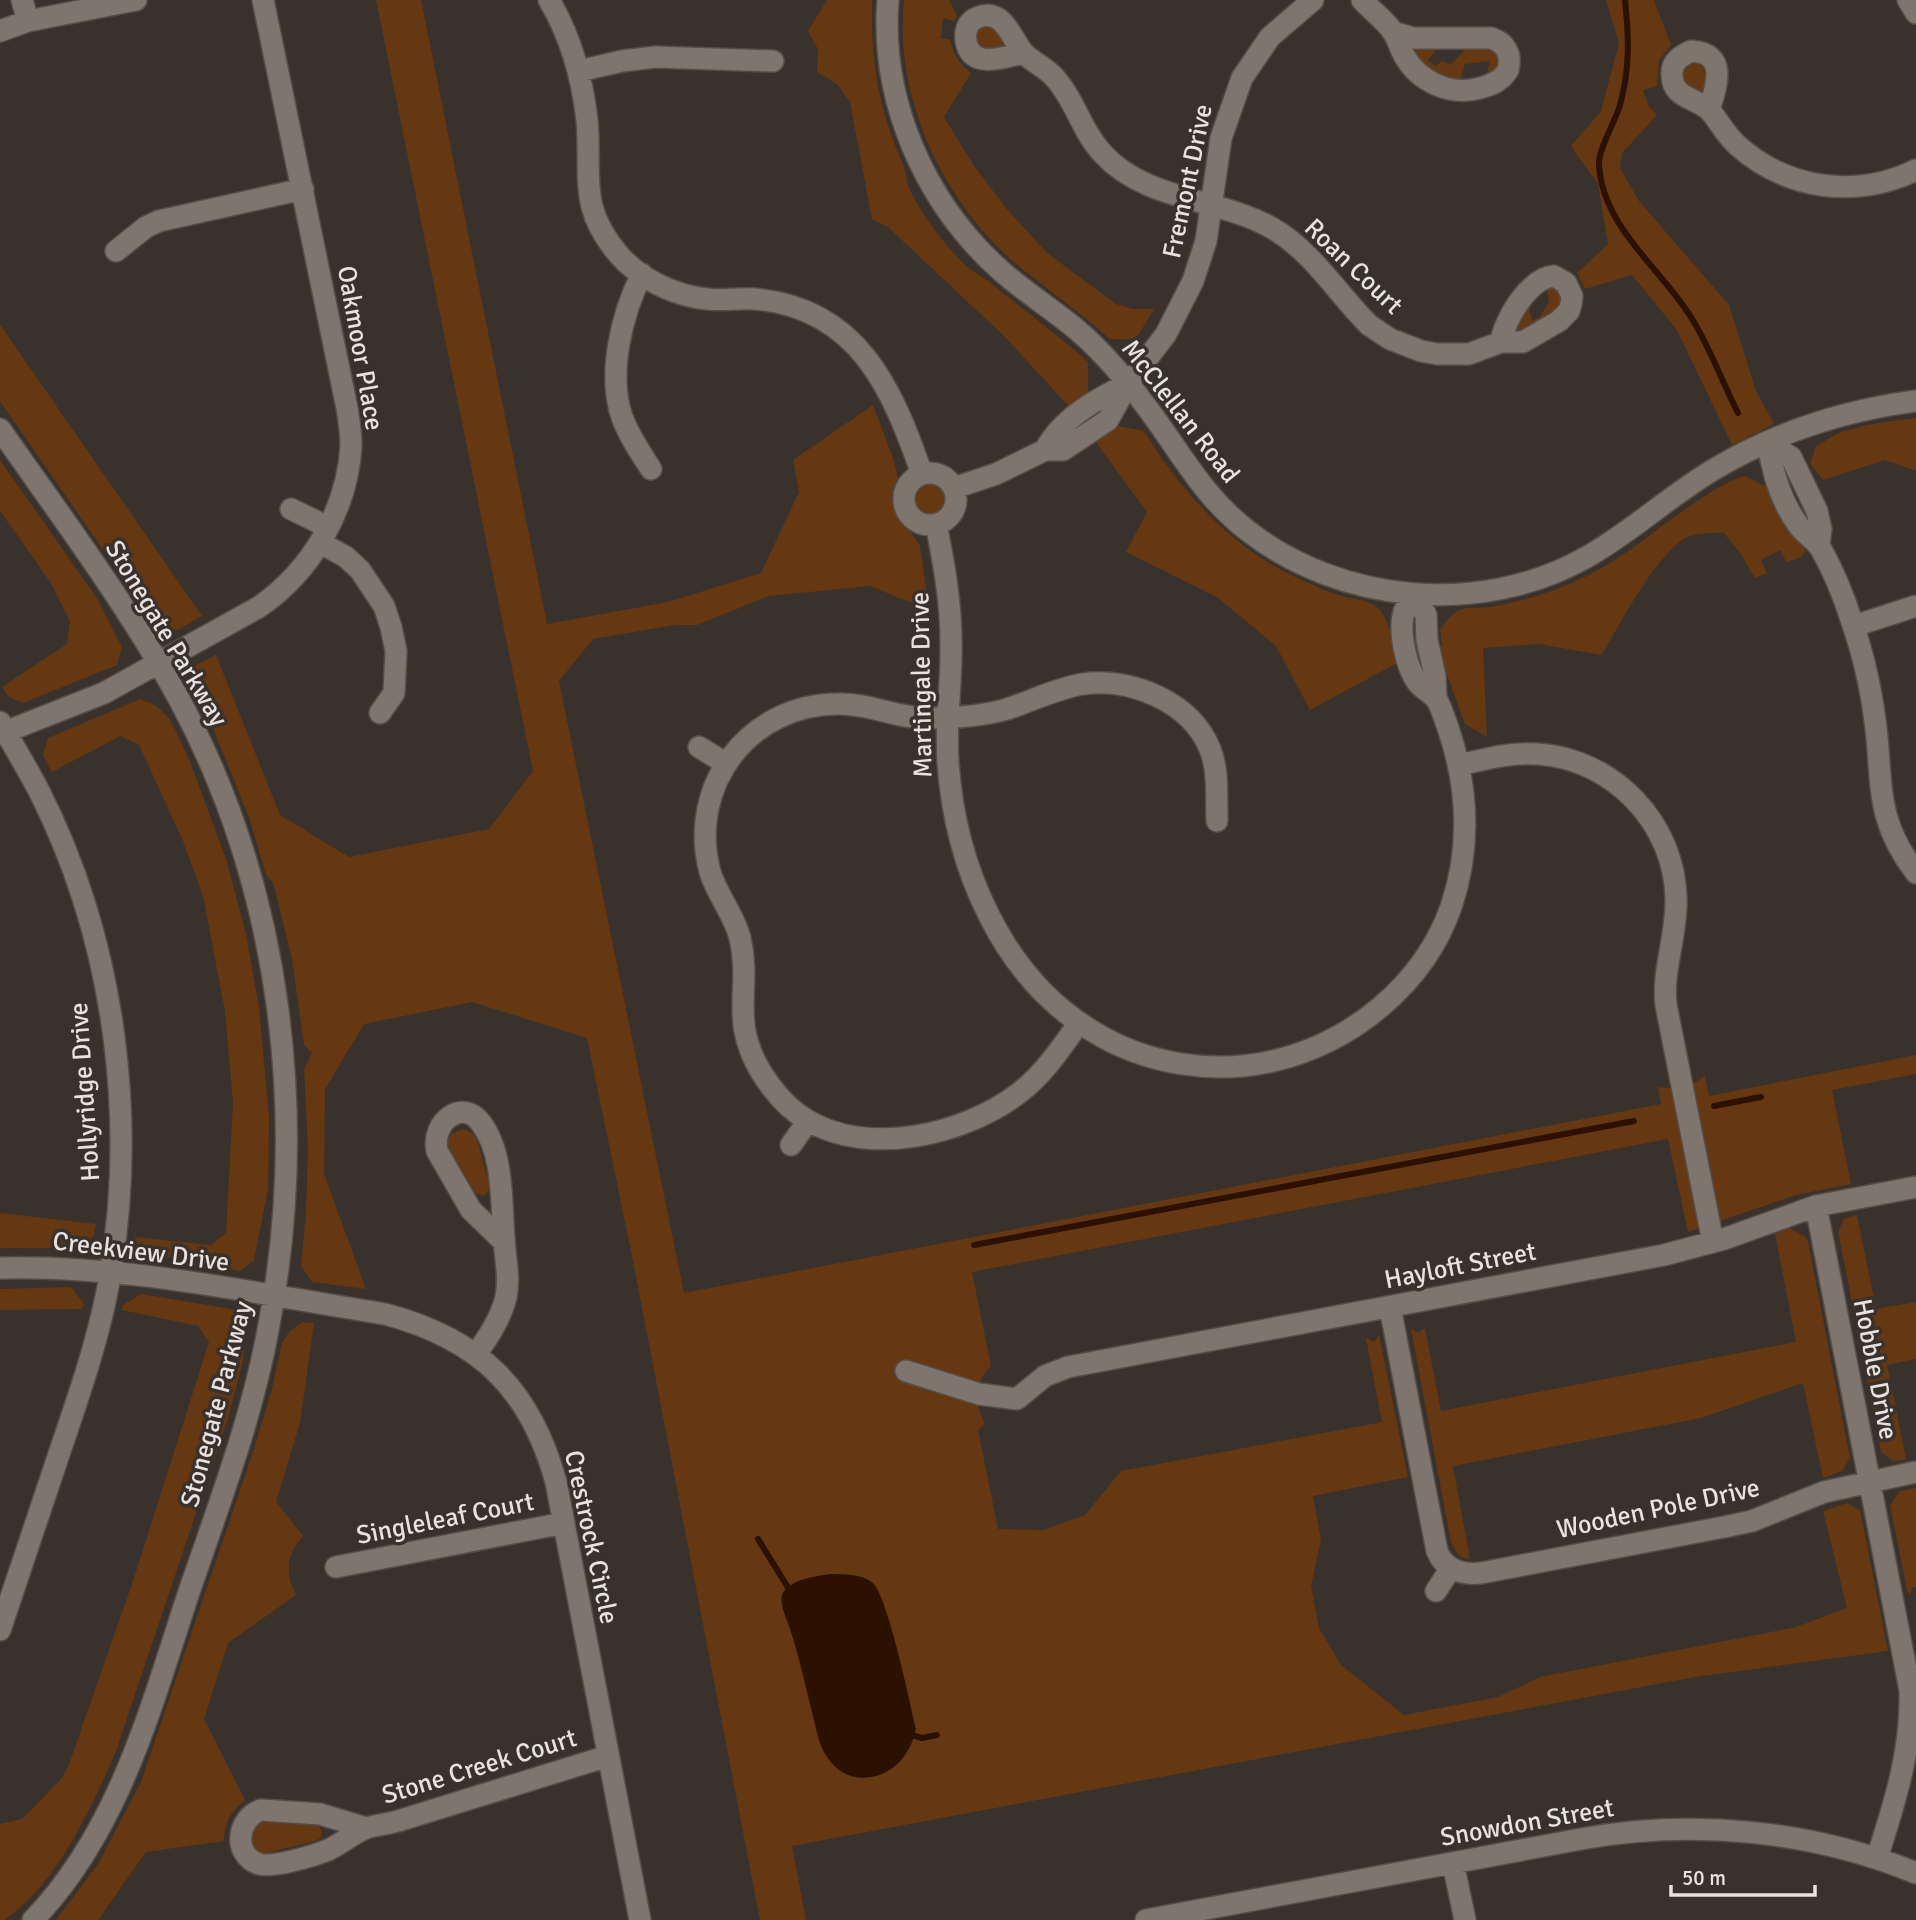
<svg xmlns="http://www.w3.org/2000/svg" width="1916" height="1920" viewBox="0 0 1916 1920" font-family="Signika,sans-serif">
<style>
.green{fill:#653812}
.water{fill:#2c1100}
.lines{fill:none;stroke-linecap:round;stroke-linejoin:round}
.stream{stroke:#2c1100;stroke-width:6}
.minor-casing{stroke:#544e49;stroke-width:24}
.minor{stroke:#7e756f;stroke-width:21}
.labels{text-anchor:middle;stroke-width:7;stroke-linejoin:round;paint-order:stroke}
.street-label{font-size:26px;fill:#e8e3e0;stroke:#38312c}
</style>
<rect width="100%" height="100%" fill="#38312c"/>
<path class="green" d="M376 0H421L547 624 668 602 761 573 799 492 793 460 873 405 893 458 899 481 894 498 896 509 920 546 929 610 870 586 769 596 697 625H675L593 639 559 681 684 1293 1661 1104 1658 1087C1676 1089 1691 1087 1705 1076L1709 1096 1916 1055V1074L1832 1090 1851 1184 1796 1195 1688 1232 1668 1139 972 1272 991 1366C974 1384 974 1403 985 1424L978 1430 998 1529 1044 1530 1085 1515 1121 1471 1382 1422 1366 1338 1374 1342 1379 1335 1408 1477 1313 1496 1321 1539 1311 1586 1319 1628 1341 1665 1404 1715 1498 1697 1540 1677 1796 1627 1847 1608 1823 1511 1847 1503 1860 1510 1888 1651 1695 1677 792 1846 806 1920H760L633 1261 587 1038 472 1002 364 1024 325 1089 324 1174 366 1289 312 1282 301 1266 306 1212 308 1147 304 1069 312 1053 304 1045 292 959 273 882 266 875 250 820 194 681 196 665 216 655 280 815 349 857 489 829 533 771Z
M827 0H872C871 66 878 106 904 167 907 174 906 181 909 188 920 213 946 246 966 266 972 272 981 275 988 281 1021 308 1056 333 1088 362V394L1072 410 1004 336 888 227 872 219 850 102 837 84 817 72 818 49 808 31Z
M904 0H949L957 16 954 21 943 18 941 39H950C953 55 959 63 971 73L944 117 974 166 1006 208 1047 253 1116 304 1133 309H1154L1136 339H1110C1079 311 1045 288 1014 262 942 199 894 97 904 0Z
M1606 0H1654L1671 45 1659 60 1657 86 1643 90 1649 107 1657 115 1622 153 1620 168 1639 201 1729 305 1756 391 1774 424 1732 445 1677 330 1632 275 1585 289 1577 273 1608 244 1598 184 1571 146 1601 111 1619 43Z
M994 25 1008 48 982 49 977 44 975 38 981 27Z
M1493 46 1502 63 1495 72 1486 76 1490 61 1465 64 1460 82 1434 74 1413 54 1418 49H1437L1428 60 1436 66 1442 61 1451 64 1467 48Z
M1694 62 1705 65 1708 72 1704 96 1683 84 1681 70 1689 63Z
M1546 286 1557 288 1562 298 1559 309 1519 332 1516 329 1529 307 1532 320 1539 318 1549 302Z
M0 325 19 352 202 616 178 630 154 623 0 401Z
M1916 418V471L1885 460 1823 480 1810 464 1816 446C1823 444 1825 440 1831 437 1853 425 1891 421 1916 418Z
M1118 426 1144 431C1183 494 1233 550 1302 580 1315 586 1329 592 1342 596 1352 599 1365 599 1374 605 1389 615 1395 646 1397 663L1310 710 1276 646 1217 597 1126 552 1147 512 1095 441 1106 431Z
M0 460 97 598 122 647 117 665 23 703 9 697 2 687 67 644 70 621 51 583 0 511Z
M1745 476 1769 488 1790 531 1806 551 1802 556 1787 563 1780 550 1761 560 1767 573 1755 578 1741 554 1723 532C1713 533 1700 533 1690 536 1660 547 1618 627 1602 655L1539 644 1483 648 1487 737 1465 724 1440 655 1442 645 1440 629C1445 623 1451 614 1459 610 1469 606 1485 609 1496 606 1527 600 1558 590 1587 576 1629 555 1663 522 1702 498 1716 489 1729 480 1745 476Z
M910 499a19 19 0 1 1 38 0a19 19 0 1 1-38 0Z
M140 699 155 705 170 719 189 759 226 859 246 934 259 1007 269 1117 268 1189 254 1260 240 1271 140 1252 134 1243 135 1237 211 1245 226 1233 233 1103 225 1011 203 896 183 841 139 745 120 736 52 772 43 755 48 738Z
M463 1129 474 1134 477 1139 490 1188 484 1196 475 1193 447 1145 451 1134Z
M0 1213 96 1224 94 1236 81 1248H0Z
M1857 1215 1876 1309 1916 1302V1359L1887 1365 1906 1459 1893 1461 1881 1452 1838 1231 1845 1218Z
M1789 1228 1806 1237 1808 1242 1850 1458 1842 1471 1823 1478 1803 1383 1701 1418 1453 1466 1470 1559C1460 1559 1455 1551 1451 1542L1411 1329 1418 1333 1425 1328 1441 1411 1796 1342 1775 1234Z
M71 1287 84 1304 82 1309 0 1310V1289Z
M141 1294 237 1310 245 1325 243 1361 228 1418 116 1751C92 1807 56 1886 4 1920H0V1824L22 1819 61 1779 68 1767 134 1578 209 1342 198 1326 122 1310 123 1305Z
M302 1322 314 1323 300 1423 276 1502 303 1536C286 1554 285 1575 296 1595L228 1643 204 1719 245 1800C231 1811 224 1823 224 1841L146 1852 98 1920H56L98 1864 141 1782 252 1455 271 1393 282 1343 290 1331Z
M1916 1488V1587H1913L1910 1595 1907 1590 1890 1505 1900 1491Z
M267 1821 315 1824 319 1825 322 1833 321 1838 315 1841 266 1853C256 1852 253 1846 250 1837L256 1825Z"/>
<path class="water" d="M831 1574C845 1574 862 1574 873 1583 888 1598 910 1703 916 1729 912 1748 901 1766 882 1774 861 1782 841 1778 827 1757 818 1744 816 1727 812 1712 805 1684 799 1656 790 1629 787 1619 778 1603 783 1593 791 1579 817 1576 831 1574Z"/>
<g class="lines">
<path class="stream" d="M1625 0C1629 37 1630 69 1620 105 1615 122 1598 150 1599 165 1603 230 1664 270 1694 322 1711 351 1723 383 1738 413
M1714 1106 1761 1097
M974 1245 1634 1121
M758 1539 792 1594
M908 1734 922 1738 937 1735"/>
<defs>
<path id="minor" d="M22 0 28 21
M549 0C571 37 582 77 587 120 592 176 577 206 619 255 640 279 675 296 707 299 723 301 739 298 755 299 858 308 892 388 922 474
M888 0C880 101 925 202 999 269 1023 291 1051 308 1076 329 1108 356 1135 390 1159 424 1188 465 1208 500 1248 531 1342 604 1481 616 1585 558 1632 532 1671 494 1718 467 1778 432 1847 410 1916 401
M1362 0C1372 11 1385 20 1393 32 1398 39 1400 49 1405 57 1419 81 1448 95 1476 89 1489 86 1501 82 1508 70 1512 54 1506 43 1491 38H1413L1393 32
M1908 0 1916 13
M0 31 28 21 136 0
M1023 53C1006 57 974 69 967 45 965 39 965 30 969 24 972 20 977 17 982 16 1004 11 1011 37 1022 51 1031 62 1046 67 1055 78 1075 100 1082 132 1103 154 1146 201 1219 198 1272 228 1313 252 1336 292 1369 325L1390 339 1421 351 1437 354H1469L1501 342H1523L1559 321 1569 311 1571 304 1572 296 1566 283 1554 276C1529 278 1504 320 1501 342
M579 71 622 61 655 57 773 61
M1709 110C1717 85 1728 53 1691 51 1681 56 1672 61 1672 73 1671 100 1698 97 1711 112 1720 123 1726 135 1737 145 1787 190 1856 199 1916 170
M116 251 146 227 159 221 303 189
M642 274C622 313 607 374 622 417 629 436 640 452 651 469
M0 429C62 518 127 604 179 699 282 890 309 1119 268 1330 252 1417 220 1502 191 1586 152 1702 121 1829 33 1920
M1768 442C1772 471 1780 501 1799 526 1805 535 1816 540 1821 549 1834 572 1844 597 1852 622 1865 659 1873 699 1877 737 1882 795 1879 824 1916 873
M1768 442 1791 457 1805 486 1817 511 1821 529 1819 545
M1045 450C1062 418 1096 399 1128 384
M904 499a26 26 0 1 1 52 0a26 26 0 1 1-52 0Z
M954 488 996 474 1045 450H1063L1108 420 1128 384 1166 334 1193 281 1206 241 1221 138 1242 78 1270 37 1313 0
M291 509 328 527
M936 524C944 564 951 602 951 643 952 683 945 722 948 762 955 866 1002 978 1094 1032 1146 1064 1213 1075 1273 1061 1352 1043 1424 984 1451 907 1472 845 1468 785 1447 725 1444 717 1441 707 1437 700 1432 693 1422 689 1417 682 1406 666 1398 631 1404 612 1406 606 1411 599 1414 594
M321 543 346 557 360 570 384 606 391 627 396 651 394 693 380 713
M1414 594 1426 615 1427 640 1435 676 1436 699
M1854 626 1916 606
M0 722C13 745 27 768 39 791 116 943 139 1126 107 1292 96 1347 77 1401 59 1454 39 1513 20 1571 0 1630
M0 734 104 693 259 607C311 571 347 511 351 446 351 434 349 420 347 408L263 0
M699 747 725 763
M1459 765C1486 759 1511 752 1538 754 1614 759 1675 824 1676 899 1677 936 1662 969 1666 1005L1713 1242
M1079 1023C1061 1048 1044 1074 1019 1093 964 1135 869 1157 807 1120 788 1109 773 1091 761 1072 729 1019 752 989 740 938 734 914 717 895 710 872 687 786 749 704 838 704 869 703 898 719 929 718 954 718 983 716 1007 709 1032 701 1057 688 1083 684 1131 677 1191 702 1210 749 1219 771 1216 798 1217 821
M791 1145 808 1121
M1816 1206 1910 1690C1912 1749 1895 1802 1877 1858
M0 1268C130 1265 257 1294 385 1314 479 1339 530 1388 556 1482L640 1920
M1390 1307 1437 1551C1444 1569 1462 1575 1481 1573L1724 1527 1752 1521 1824 1492 1916 1472
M476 1354C489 1336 501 1318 506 1297 510 1276 505 1259 504 1238 501 1203 504 1153 481 1123 463 1098 431 1121 437 1151L471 1210 504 1242
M906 1371 979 1394 1017 1399 1045 1376 1068 1367 1664 1255 1724 1239 1816 1206 1916 1187
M336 1567 564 1523
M1436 1591 1451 1568
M366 1828 320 1814 261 1810C237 1818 232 1855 259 1864 273 1868 313 1856 328 1850 341 1844 352 1834 366 1828 376 1825 388 1824 398 1821L608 1756
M1453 1863 1465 1920
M1146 1920 1581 1839C1692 1819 1811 1830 1916 1873"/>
</defs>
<use href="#minor" class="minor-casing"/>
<use href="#minor" class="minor"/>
</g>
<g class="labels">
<g class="street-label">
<text transform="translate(1187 181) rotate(-78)" y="9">Fremont Drive</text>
<text transform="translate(1354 266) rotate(44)" y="9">Roan Court</text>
<text transform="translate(361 348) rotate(80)" y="9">Oakmoor Place</text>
<text transform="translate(1181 411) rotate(52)" y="9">McClellan Road</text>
<text transform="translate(167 633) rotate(59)" y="9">Stonegate Parkway</text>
<text transform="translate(921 685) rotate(-91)" y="9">Martingale Drive</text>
<text transform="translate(84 1092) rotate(-94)" y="9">Hollyridge Drive</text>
<text transform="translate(141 1251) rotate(7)" y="9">Creekview Drive</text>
<text transform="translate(1460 1265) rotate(-11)" y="9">Hayloft Street</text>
<text transform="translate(1876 1369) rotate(79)" y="9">Hobble Drive</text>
<text transform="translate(216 1404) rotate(-75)" y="9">Stonegate Parkway</text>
<text transform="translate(1658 1508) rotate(-12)" y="9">Wooden Pole Drive</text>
<text transform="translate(445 1518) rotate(-11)" y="9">Singleleaf Court</text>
<text transform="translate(592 1537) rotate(78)" y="9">Crestrock Circle</text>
<text transform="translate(479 1766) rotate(-17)" y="9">Stone Creek Court</text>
<text transform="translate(1527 1822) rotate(-10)" y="9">Snowdon Street</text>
</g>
</g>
<path d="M1671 1885v10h144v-10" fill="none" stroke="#e8e3e0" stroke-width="3.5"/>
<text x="1682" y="1885" font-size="21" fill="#e8e3e0" stroke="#38312c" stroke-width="5" paint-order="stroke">50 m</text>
</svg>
